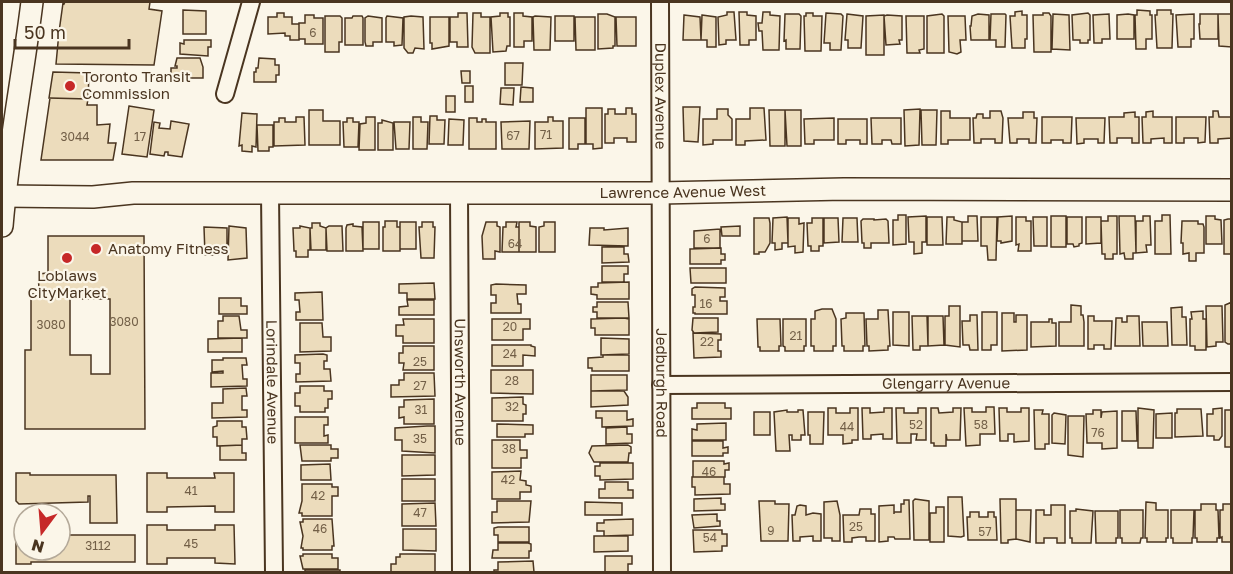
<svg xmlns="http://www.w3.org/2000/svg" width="1233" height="574" viewBox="0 0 1233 574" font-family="'Golos Text',sans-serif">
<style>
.building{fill:#ecdcbc;stroke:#4a3520;stroke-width:1.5;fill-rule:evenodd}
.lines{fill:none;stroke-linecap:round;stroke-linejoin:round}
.minor-casing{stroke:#4a3520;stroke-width:20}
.major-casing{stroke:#4a3520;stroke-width:24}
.minor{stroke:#fbf6e9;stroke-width:16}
.major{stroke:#fbf6e9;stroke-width:21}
.poi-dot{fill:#c62828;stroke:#fbf6e9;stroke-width:2}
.labels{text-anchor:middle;stroke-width:4.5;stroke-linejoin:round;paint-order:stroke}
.number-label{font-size:12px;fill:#725f47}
.poi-label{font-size:15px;fill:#4a3520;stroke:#fbf6e9;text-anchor:start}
.street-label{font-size:15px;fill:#4a3520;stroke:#fbf6e9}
</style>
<rect width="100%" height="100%" fill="#fbf6e9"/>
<path class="building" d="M65 2H150L149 9 162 11 154 65 56 64 59 32 63 3 64 4Z
M183 10 206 11V34H183Z
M1137 10 1150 11V15H1152V39H1146V49H1136L1135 15H1137Z
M1157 10H1171V14H1173L1172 48H1157L1155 15H1157Z
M1022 11V15H1027V39H1025V48H1012L1010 16H1015V12Z
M727 12H734L736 40H726V44L719 45 718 17 727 15Z
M739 12H747V15L756 16V40H749V45H740Z
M763 12H770V15L780 16 779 50H763L762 31H759L758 23H762Z
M277 13H284V17H292V24H299V40H290V36H285V33L268 34V17H277Z
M458 13H467L468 47H457V42H450V17H458Z
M473 13H481V17H490V53H475L472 47Z
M500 13H508V17H510V46H507L506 51 493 52 491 17 500 16Z
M514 13H523V16L532 17V41H524V47H514Z
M806 13H813V16H822L821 51H805L804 16H806Z
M826 13 841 14 843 16 841 50H830V43H824Z
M1043 13H1049L1051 16V52H1034L1033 15H1043Z
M1088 13 1090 15V40H1088V43H1080V40H1073L1072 15Z
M598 14H607L615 17V46H613V48L598 49Z
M785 14H799L801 16 800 49H786V40L784 41Z
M847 14 863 16 861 48H848V40H845Z
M942 14 944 16V53H927V16Z
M978 14 989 15V40H971L970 26H971L972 16Z
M991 14H1005L1006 15 1005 47H996V40H990Z
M1053 14 1069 15 1070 50 1052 49Z
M1109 14 1110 39H1102V43H1094L1093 15Z
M1128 14 1134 15V39H1117V15Z
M1194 14V39H1191V47H1178L1176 15Z
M1200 14H1218V39H1200L1199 24H1200Z
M1218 14H1232V47L1219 46Z
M305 15H314V18H323V44H305V39H299V23H305Z
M684 15 700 17 701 40H683Z
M702 15 716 17V47H707V40H701Z
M884 15V55H866V16Z
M887 15 902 16V40H899L900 44 886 45 884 16Z
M325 16H340L342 18V42H339V52H325Z
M353 16H362L363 18V45H345V18H352Z
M368 16 382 18V42H373V46H366L365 42V18Z
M387 16 403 18 402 45 394 46V42H386V18Z
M411 16 423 17 424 49 415 48 413 53H408L404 48V17Z
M535 16 551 17 550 50H534L533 17Z
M555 16H574V41H555Z
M906 16H924V49L919 50 920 53H907Z
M948 16H965L966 40H960L961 52 957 54 949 52Z
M430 17H449V46L432 49V43H430Z
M575 17H595V50H576Z
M616 17H636V46H617Z
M184 40H211V47H208V56L180 54V43L184 44Z
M177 58H200L203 67V78H171V68H177V66H175Z
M259 58 275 59V65H279V75H276V82H254V72H256V68H258Z
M505 63H523L522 85H505Z
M461 71H470V83H462Z
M53 72 89 73 88 99 49 98Z
M465 86H473V102H465Z
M521 87 533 88V102H520Z
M501 88H514L513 105 500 104Z
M446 96H455V112H446Z
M50 98 88 99 87 105H97V125L110 124 108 143H116L113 160H41Z
M129 106 154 110 147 157 122 154Z
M683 107H700L698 142 684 141Z
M586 108H602V148L593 149V144H586Z
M626 108H632V114H636V142H627V138H614V143H605V114H608V109H615V114H626Z
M750 108H764L766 140 745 141V145H736V119H750Z
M717 109H728V115L732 119V140H713V144L703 145V119H717Z
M920 109 919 145 905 146 904 110Z
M309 110H323V121H340V145H309Z
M769 110H785V146H770Z
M785 110H801V146H787Z
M921 110H937L936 145H922Z
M941 111H950V118H970V140H948V144H941Z
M990 111H1001L1003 118 1002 143H995V139H981V143H974L973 118H976L977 114H983V118H990Z
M1153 111V117H1172V143H1164V138L1151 139V143H1143L1142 117H1146V112Z
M1213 111H1218L1219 117H1232V138L1218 139V143H1210L1209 117H1213Z
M1023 112H1034V118H1037L1036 143H1029V139H1017V143H1010L1008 118H1023Z
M1135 112V117H1139V143H1132V138H1117V143H1110L1109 117H1124V113Z
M242 113 257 114 256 147 252 146V152L242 151V145L239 146Z
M430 116H437V120H445L444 144H429Z
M296 117H304L305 145 274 146V122H279V118H285V122H296Z
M366 117H375V150H359L360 124 366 123Z
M413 117H421V122H428L427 149H413Z
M548 117H553V121H563V148L535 149V122H548Z
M1042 117H1072L1071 143H1063V140H1051V143H1042Z
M1176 117H1206L1205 142 1198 143V138H1184V143H1176Z
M347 118H353V122H359L358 147H344L343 122H347Z
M469 118H477V122H482V119H486V122H496V149H469Z
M569 118H585V144H578V149H569Z
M834 118V140H814V144H805L804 119Z
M871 118H901V144H892L891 140H882V144H872Z
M1076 118H1105L1104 143H1098V139H1084V143L1077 144Z
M449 119 464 120 463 145H448Z
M838 119H867V144H860V140H846V144H838Z
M382 120 393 123V150H378V123H382Z
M171 121 189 124 182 157 168 155V152H165L164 156 150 154 154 122 160 123 159 128 170 129Z
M530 121 529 149H502L501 122Z
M394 122H410L409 149H396Z
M257 125H273V147H269V151H258Z
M898 215H906V244L893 245V220H898Z
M1162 215H1170L1171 254H1155V221H1162Z
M926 216V242H922V253L914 254V242H909L908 217Z
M968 216H977L978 241H962V222H968Z
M1012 216V241L1001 243V241H997L998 217Z
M1051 216H1066V247H1051Z
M1108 216H1117V254H1113V259H1105V254H1102L1101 221H1108Z
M1119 216H1135L1136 253H1133V259H1125L1124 253 1120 254Z
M1143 216H1150L1151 245H1146L1147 252 1136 253V221H1143Z
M1206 216H1215V219L1221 220 1222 244H1206Z
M787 217 788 243H782V249L775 250V243H772L773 218Z
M927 217H942L943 245H927Z
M947 217H954V220L962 222V244H946Z
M981 217H997L996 260H988L987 246H981Z
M1016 217H1026V221H1031V251H1018L1019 244 1016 245Z
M1033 217H1047V246H1034Z
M1067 217H1082V243L1079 244V246L1074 247 1073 244H1067Z
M1086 217H1101V243L1086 244Z
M754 218H769L770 223V243L765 252H759V254H754Z
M788 218H799V224L804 223 803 252 795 253V246L788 247Z
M812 218H823V246H819V251H811V246H808L807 223H812Z
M824 218H838L839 242 824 243Z
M843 218H857L858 242H842Z
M863 219H874V220L886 219 888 221 889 243H871V248H864V243H862L861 221Z
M1228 219H1232V254H1224V220Z
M385 221H397V227H400V251H383V227H385Z
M1182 221H1198V224H1203L1204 227V253H1196V261H1189V253L1183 254V243H1181Z
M363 222H379V249H363Z
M400 222H416V249H400Z
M422 222H433V227H435L434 258H421L419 227H422Z
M486 222H497V226L500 227V252L495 251V259H483L482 236Z
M506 222H517L516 227H519V252H502L503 227H506Z
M519 222H530V226L536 227V252H519Z
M544 222H555V252H539V227L544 226Z
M312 223H320V226L326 228V250H311L310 228H312Z
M353 224V226L362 227 363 251H346V228L347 225Z
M229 226 246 228 247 258 228 260Z
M300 226 310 228V250H308V257H296V251H294L293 228H300Z
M329 226H342L343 251H327L326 228Z
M740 226V236H722L721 227Z
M204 227 227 228V248H218V255H205Z
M590 228H604V230L628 228V246L589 245Z
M720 229V248H694V231Z
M48 236H144L145 429H25V350H31V294L41 293V289L39 288 38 274 48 273ZM70 299H110V374H91V355H70Z
M602 247H624V254H628L629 262 602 263Z
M721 248V254H725V260H721V264H690V249Z
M602 266H628V274H624V282H602Z
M690 268H726V283H691Z
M629 282V299H597V295L591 294V287H598V283Z
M434 283 435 299H407V293H399V284Z
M496 284 526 285V294H517L518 304H521V313H491V303H496V295H491V285Z
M695 287 725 288V297H720V301H727V314H695V313H693V307H695V295H692V289Z
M322 292 323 320H296V312H300L299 300H295V293Z
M219 298H241V306H247V314H219Z
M407 300H434V315H399V307L408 306Z
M597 302H628L629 318H597V312H593V307H597Z
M1232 302V344H1228L1225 342V305Z
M1071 305 1081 306V315H1083L1084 322V346H1059V322H1071Z
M949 306H960V347L945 345V316H949Z
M1206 306H1222L1223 342H1216V346L1207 347Z
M1182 307V317H1186L1187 345H1172L1171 308Z
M822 309H832L836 319V346H833V351H814V346H811V319H815V311Z
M878 310H888L890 346H888V350L869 351V346H867L866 319H878Z
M1203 311V319H1206V350H1195V346H1190V319H1192L1191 312Z
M893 312H909V346L893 345Z
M982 312H997V345H991V350H982Z
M846 313H864L865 346H863V351H844V346H842L841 319 846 318Z
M1002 313H1014V322H1016V315H1027V350L1002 351Z
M970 315H977L978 350H970L969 345H963L962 321H970Z
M223 316H239L241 330H247V338H218V321H223Z
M912 316H927L928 346H920V350H913Z
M928 316H943L944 345 928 346Z
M1088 316H1094V321H1112L1111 349H1104V345H1094V349H1088Z
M1127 316H1139L1140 346H1115L1116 318H1122V322H1127Z
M624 318 629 319V335H595V328H591V319Z
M693 318H718V332L694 333 692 330Z
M403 319H434V343H403V336H396V325H404Z
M492 319H530V329H523V340H492Z
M757 319H780L781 346H779V351H760V347H758Z
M783 319H806V346H804V351H785V347L783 346Z
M1049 319H1052V323H1056V346L1031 347V322H1049Z
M1142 322H1167L1168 346H1143Z
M300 323H322L323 337H331V351L300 352Z
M693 333 721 334V340H718V351H721V357L694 358Z
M242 338V352H208V339Z
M601 338 629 339V354L601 355Z
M492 345H531V346L535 347V356L523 355V366H492Z
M403 346H434V370H403L404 363H399V353H403Z
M323 354 327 355V361H324V369H330L331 381 296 382V374H300V363H295V355Z
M603 355H629V371H592V368H588V358L603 357Z
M223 358H246L247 365H242L243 379H247V386L211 387V373H223V371L212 372V360H223Z
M491 370H533V394L491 393Z
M404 373H434L435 396 391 397V385H399V380H404Z
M591 375H627V390L591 391Z
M300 386H324V391H332V399H328V408H325V412H300V406H295V393H300Z
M246 388 247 396H242V410H247V417L212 418V403H223V389Z
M591 391H624L628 397V405L591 407Z
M523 397V404L526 405V414H523V421H492V398Z
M434 399V424H404V417L399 418V407H404V400Z
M697 403H725V408H731V419H692V408H697Z
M986 407H994L995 434H980V445L966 446 964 408H972V412H986Z
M828 408H836V413H850V408H858V440H852V443L843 444V435H828Z
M862 408H870V413L884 412V408H892V439H883V434L871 435V439H863Z
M896 408H904V413H918V408H926V440H916L917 434H911V443H897Z
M931 408H938L939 413 953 412V408H961L960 440H947L946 434V446H934V443H931Z
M999 408H1007V412H1021V408H1029V441L1014 442V434H1008V441H1000Z
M1138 408 1154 410 1153 448H1138Z
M1222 408V436L1219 440H1214V436H1207V414H1213V409Z
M1177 409H1201L1203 436 1175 437V413H1177Z
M787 410V412H798V410H803L805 435H801V440H792V435H789L790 451H776L774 412Z
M1034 410H1043L1042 414H1049V444H1045V449H1035Z
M1093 410H1101V418L1102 412 1117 411V448L1102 449V443H1087L1086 414H1093Z
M1225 410H1232V447H1225Z
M596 411H627V420L633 419V426L602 427V418H596Z
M1122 411H1136L1137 441H1122Z
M754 412H770V435H754Z
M808 412H824L823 444H810V435H808Z
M1054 413 1066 415 1065 444 1052 443V415Z
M1172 413V438H1156V414Z
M1068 416H1084L1083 457 1068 455Z
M295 417H328V425H324V436L328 435V443H295Z
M217 421H242V427H246L247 439H242V445L217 446V437H213V427L217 426Z
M726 423V440H692V429L697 430V424Z
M497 424 533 425V434H525V437H497Z
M427 426H435V453L402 451V440H395V428Z
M627 427V434H632V443L606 444V428Z
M492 440H520V450H527V458H521V468H492Z
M692 441H723V448L728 447V453H723V456H692Z
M242 445V453H246V460H220V446Z
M300 445H331V449H338V458H331V461H302Z
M628 445 631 447V453H629L628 462H594L589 453 592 446Z
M402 455H435V475L402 476Z
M693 461H724V464L729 463V470H725V477H693Z
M600 463H633V479L600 480V476H595V466H600Z
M330 464 331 480H301V465Z
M521 471 520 480 526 481V485L531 486V492H520V499H492V472Z
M16 473H30V475H116L117 523H90V496H88V502L19 504 16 501Z
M147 473H167V478H215L214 473H234V512H215V506L167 507V512H147Z
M692 477H724V484H730V494L695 495V487H692Z
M402 479H435V501H402Z
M605 482H628V490H633V498H599V489H605Z
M302 484H332V487H338V496H332V516H302V513H299L302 501Z
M948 497H962L964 536 961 537 948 536Z
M721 498V504H725V510L694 511V499Z
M915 499 929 501V540H914L913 501Z
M1000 499H1016V539L1008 540V543H1001Z
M904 500H909L910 539H895L894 537H888V541L879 542V506L894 505V514V512H901V504H904Z
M497 501H531L529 522 492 523V512H497Z
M759 501H775V504H789L788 541H761Z
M837 501 840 515V541H832V538H824V502Z
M585 502 622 503V515H585Z
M1146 502 1156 503V510H1168V538H1166V542H1147V538H1145Z
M435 503 436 526H402V504Z
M1201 504H1216V510H1218L1219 538H1217V542H1197V538H1195V510H1201Z
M1223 504H1232V542H1222V537L1220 538V510H1223Z
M800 505 806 506V515L813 513 821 514V541H813V536L800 537V541H793L792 515H795L797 506Z
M1051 505H1065V543H1057V538H1044V543H1036V510H1044V515H1051Z
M936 507H944V542H930V513H936Z
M860 509H871V514H875V541H866V537H859L852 538V542H844L843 515H859Z
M1076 509 1093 511 1091 543H1072V538H1070V511H1076Z
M1016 510H1031L1030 542 1016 539Z
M1120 510H1143V538H1141L1140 543H1122V538H1120Z
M1171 510H1194L1193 538H1192V543H1173V538H1171Z
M1095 511H1118V538H1116V543H1096Z
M970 512H979V517H988V512H994V517H996L997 540H968L967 517H970Z
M717 514V521H720V526L694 528 692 515Z
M303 519H332L334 546H332V550H303V548H301L303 536 300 522H303Z
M633 519V535L604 536V531H597V523H604V520Z
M147 525H167V530H215V525H234L235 564 215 563V558H167V564H147Z
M498 527H529V542H498V535H494V528Z
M403 529H436V551L403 550Z
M693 530H722V534H727V546H722V551L694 552Z
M21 533H24V550H60V535H135V562H31V564H16V537Z
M594 536H628V551L594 552Z
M498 543H528L531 544V551H529V558H492L493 550H498Z
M303 554H332V558H338V569H303L300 556H303Z
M400 554H435V572H391V564H396V557H400Z
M605 556H632V564H628V572H598H605Z
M533 561 534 572H494V570H498V562Z
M305 570H340V572H305Z"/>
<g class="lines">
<defs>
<g id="minor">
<path id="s1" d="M660 2 662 572"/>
<path d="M225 94 251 2"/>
<path id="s2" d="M270 193 274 572"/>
<path id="s3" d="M459 193 461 572"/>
<path id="s4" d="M661 385 1232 382"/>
</g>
<g id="major">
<path id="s5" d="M2 196 93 197 133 193H660L844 189 1232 190"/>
<path d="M2 226C8 151 23 76 32 2"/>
</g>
</defs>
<use href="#minor" class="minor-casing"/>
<use href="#major" class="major-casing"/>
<use href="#minor" class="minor"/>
<use href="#major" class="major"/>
</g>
<g class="poi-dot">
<circle cx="70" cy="86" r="6"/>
<circle cx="96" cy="249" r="6"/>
<circle cx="67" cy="258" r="6"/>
</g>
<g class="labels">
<g class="number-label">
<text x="313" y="37">6</text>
<text x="546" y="139">71</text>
<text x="513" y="140">67</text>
<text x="75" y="141">3044</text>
<text x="140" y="141">17</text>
<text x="707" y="243">6</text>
<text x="515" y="248">64</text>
<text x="706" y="308">16</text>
<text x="124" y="326">3080</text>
<text x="51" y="329">3080</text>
<text x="510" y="331">20</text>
<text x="796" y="340">21</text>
<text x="707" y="346">22</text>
<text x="510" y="358">24</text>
<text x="420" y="366">25</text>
<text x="512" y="385">28</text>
<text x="420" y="390">27</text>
<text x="512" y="411">32</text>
<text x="421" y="414">31</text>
<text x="916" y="429">52</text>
<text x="981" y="429">58</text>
<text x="847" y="431">44</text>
<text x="1098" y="437">76</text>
<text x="420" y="443">35</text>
<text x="509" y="453">38</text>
<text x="709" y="476">46</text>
<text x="508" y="484">42</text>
<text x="191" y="495">41</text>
<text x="318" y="500">42</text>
<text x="420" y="517">47</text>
<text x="856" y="531">25</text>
<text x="320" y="533">46</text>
<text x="771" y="535">9</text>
<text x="985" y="536">57</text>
<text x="710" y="542">54</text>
<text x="191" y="548">45</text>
<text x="98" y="550">3112</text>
</g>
<g class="poi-label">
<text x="82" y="82">Toronto Transit<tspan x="82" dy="17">Commission</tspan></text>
<text x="108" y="254">Anatomy Fitness</text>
<text x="67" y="281" text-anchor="middle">Loblaws<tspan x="67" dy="17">CityMarket</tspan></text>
</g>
<g class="street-label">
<text dy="5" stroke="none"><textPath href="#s1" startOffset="94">Duplex Avenue</textPath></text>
<text dy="5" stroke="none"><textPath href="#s5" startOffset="681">Lawrence Avenue West</textPath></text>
<text dy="5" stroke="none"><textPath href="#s2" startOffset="189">Lorindale Avenue</textPath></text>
<text dy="5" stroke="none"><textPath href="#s3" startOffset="189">Unsworth Avenue</textPath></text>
<text dy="5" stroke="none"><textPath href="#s1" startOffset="381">Jedburgh Road</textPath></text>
<text dy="5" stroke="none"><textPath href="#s4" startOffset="285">Glengarry Avenue</textPath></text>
</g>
</g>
<rect width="1233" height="574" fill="none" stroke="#4a3520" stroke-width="6"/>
<g transform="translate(42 532) rotate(196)"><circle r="28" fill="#fbf6e9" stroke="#b4a999" stroke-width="1.5"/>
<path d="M0-4.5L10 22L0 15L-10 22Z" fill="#c62828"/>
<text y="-9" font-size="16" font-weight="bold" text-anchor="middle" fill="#4a3520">N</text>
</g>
<path d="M15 39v9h114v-9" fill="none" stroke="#4a3520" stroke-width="3"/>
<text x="24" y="39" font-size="18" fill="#4a3520" stroke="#fbf6e9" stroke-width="4.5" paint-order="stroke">50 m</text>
</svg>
